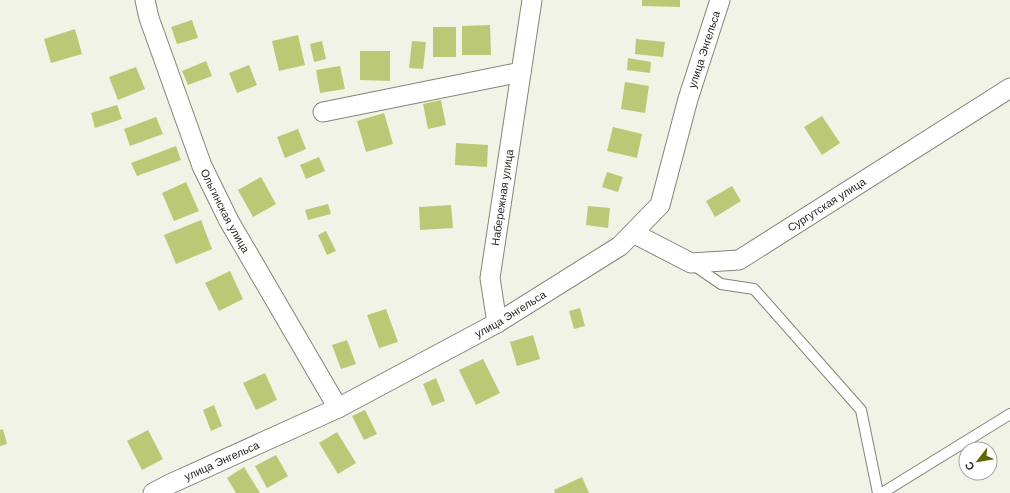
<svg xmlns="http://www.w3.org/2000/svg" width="1010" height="493" viewBox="0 0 1010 493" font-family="Arial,sans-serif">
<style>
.building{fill:#bbc977}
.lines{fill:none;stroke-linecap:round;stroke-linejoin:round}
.lane-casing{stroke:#828578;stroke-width:12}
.street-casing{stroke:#828578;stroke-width:21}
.lane{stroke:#fff;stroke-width:10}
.street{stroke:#fff;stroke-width:19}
.labels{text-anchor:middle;stroke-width:4;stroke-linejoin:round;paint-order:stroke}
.street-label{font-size:11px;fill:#1f201b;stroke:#fff}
</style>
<rect width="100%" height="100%" fill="#f0f3e5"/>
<path class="building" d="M642 0H680V7L642 6Z
M192 20 198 38 177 44 171 27Z
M490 25 491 55H462V26Z
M433 27H456V57H433Z
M75 29 82 54 51 63 44 39Z
M298 35 305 65 279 71 272 41Z
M636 39 665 42 663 57 635 54Z
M322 41 326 59 314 62 310 44Z
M412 41 426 42 423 69 409 68Z
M360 51H390V81L360 80Z
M628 58 651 62 650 73 627 70Z
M206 61 212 76 188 85 182 71Z
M249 65 257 85 237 93 229 73Z
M340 66 345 89 320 93 316 70Z
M136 67 145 89 118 100 109 77Z
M625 82 649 86 645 113 621 109Z
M441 100 446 125 428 129 423 104Z
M117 105 122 119 95 128 91 113Z
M384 113 393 144 366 152 357 121Z
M822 116 840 143 822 155 804 127Z
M156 117 163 134 130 146 124 129Z
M613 127 642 134 637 158 607 151Z
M298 129 306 149 285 158 277 137Z
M456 143 488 145 487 167 455 165Z
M176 146 181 160 137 176 131 163Z
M319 157 325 171 306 179 300 165Z
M607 172 623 177 618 192 602 187Z
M261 177 276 204 253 217 238 190Z
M186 182 199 211 174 221 162 193Z
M732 186 741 201 715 217 706 201Z
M328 204 331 214 308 220 305 210Z
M451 205 453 228 420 230 419 207Z
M588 206 610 208 608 228 586 225Z
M201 220 212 249 176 264 164 235Z
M326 231 336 251 327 255 318 235Z
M230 271 243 299 219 311 205 283Z
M580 308 585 326 574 329 569 311Z
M386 309 398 342 379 348 367 315Z
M533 335 540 359 517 366 510 342Z
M347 340 356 364 341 369 332 345Z
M483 359 500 393 476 405 459 370Z
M265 373 277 400 256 410 243 383Z
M436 378 445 401 432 406 423 384Z
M214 405 222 426 211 431 203 410Z
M365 410 377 434 364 440 352 416Z
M3 429 7 444 0 446V430Z
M148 430 163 459 142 470 127 441Z
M337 432 356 463 338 474 319 443Z
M276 455 288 476 267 488 255 466Z
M244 467 260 493H236L227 478Z
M582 477 589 493H555L554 490Z"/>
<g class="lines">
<defs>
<path id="lane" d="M692 264 721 284 754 289 861 410 878 493
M882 493 1010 414"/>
<g id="street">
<path id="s1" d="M145 0 149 18 202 166 229 221 338 408"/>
<path d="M323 112 521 72"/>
<path id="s2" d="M633 233 691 263 739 260 1010 88"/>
<path id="s3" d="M497 323 490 278 532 0"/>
<path id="s4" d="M153 493 170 484 338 408 497 323 620 246 660 205 688 99 720 0"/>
</g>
</defs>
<use href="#lane" class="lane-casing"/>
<use href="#street" class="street-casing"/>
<use href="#lane" class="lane"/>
<use href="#street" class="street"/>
</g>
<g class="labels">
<g class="street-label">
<text dy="4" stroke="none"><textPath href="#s4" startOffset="748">улица Энгельса</textPath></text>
<text dy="4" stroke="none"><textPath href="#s3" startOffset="127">Набережная улица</textPath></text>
<text dy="4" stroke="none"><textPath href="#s2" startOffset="217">Сургутская улица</textPath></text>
<text dy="4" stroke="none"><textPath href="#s1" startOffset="226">Ольгинская улица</textPath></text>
<text dy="4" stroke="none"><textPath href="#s4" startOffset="400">улица Энгельса</textPath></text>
<text dy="4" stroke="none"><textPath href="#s4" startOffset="76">улица Энгельса</textPath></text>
</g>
</g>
<g transform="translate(978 461) rotate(239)"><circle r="19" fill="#ffffff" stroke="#a5a6a4"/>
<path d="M0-3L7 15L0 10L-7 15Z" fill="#5d680b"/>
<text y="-6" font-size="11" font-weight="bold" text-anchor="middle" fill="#1f201b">С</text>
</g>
</svg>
